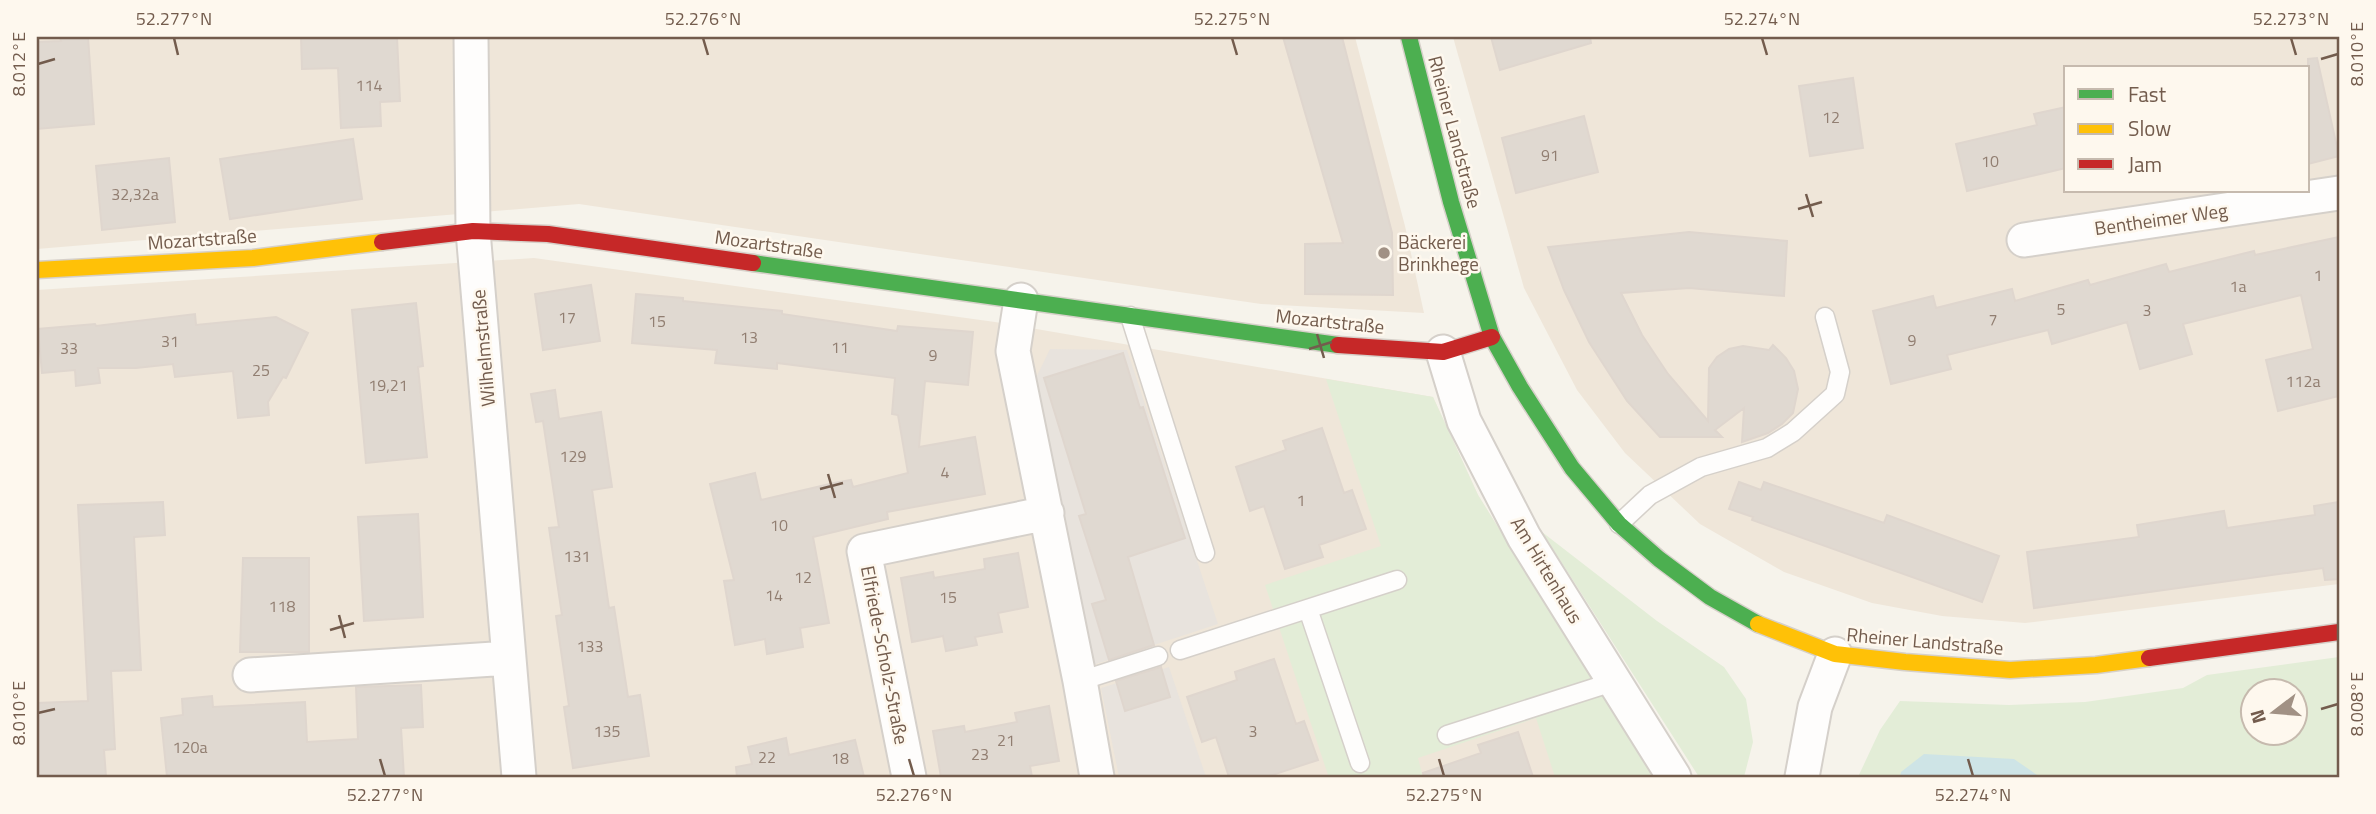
<svg xmlns="http://www.w3.org/2000/svg" width="2376" height="814" viewBox="0 0 2376 814" font-family="'Titillium Web',sans-serif">
<style>
.residential{fill:#efe6d9;fill-rule:evenodd}
.industrial{fill:#e8e3dd}
.green{fill:#e3edd7;fill-rule:evenodd}
.water{fill:#cee4e6}
.building{fill:#e0d9d1;stroke:#dfd6ce;stroke-width:2}
.lines{fill:none;stroke-linecap:round;stroke-linejoin:round}
.lane-casing{stroke:#d5d0ca;stroke-width:21}
.street-casing{stroke:#d5d0ca;stroke-width:37}
.fast-casing{stroke:#d6d0c9;stroke-width:19}
.slow-casing{stroke:#d6d0c9;stroke-width:19}
.jam-casing{stroke:#d6d0c9;stroke-width:19}
.lane{stroke:#fefdfc;stroke-width:18}
.street{stroke:#fefdfc;stroke-width:33}
.fast{stroke:#4caf50;stroke-width:16}
.slow{stroke:#ffc107;stroke-width:16}
.jam{stroke:#c62828;stroke-width:16}
.ticks{fill:none;stroke:#735c4d;stroke-width:2.5}
.poi-dot{fill:#a19184;stroke:#fef8ee;stroke-width:2.5}
.labels{text-anchor:middle;stroke-width:5;stroke-linejoin:round;paint-order:stroke}
.number-label{font-size:16px;fill:#917e71}
.street-label{font-size:19px;fill:#735c4d;stroke:#fef8ee}
.poi-label{font-size:19px;fill:#735c4d;stroke:#fef8ee;text-anchor:start}
.neatline{fill:none;stroke:#735c4d;stroke-width:2.5}
.ticks-label{font-size:18px;text-anchor:middle;fill:#735c4d}
</style>
<rect width="100%" height="100%" fill="#f6f3eb"/>
<path class="residential" d="M37 37H1355L1405 226 1424 313 1261 304 579 204 37 249Z
M1453 37H2339V584L2025 623 1942 616 1872 603 1784 572 1700 524 1625 453 1577 390 1524 288ZM2066 68H2308V191H2066Z
M534 258 995 322 1433 397 1478 495 1653 777H37V290Z"/>
<path class="industrial" d="M1050 349 1127 350 1218 624 1093 665 1036 378Z
M1169 667 1206 777H1119L1101 688Z"/>
<path class="green" d="M1326 379 1433 397 1478 495 1653 777H1555L1536 718 1418 758 1423 777H1323L1328 775 1265 585 1381 546Z
M1542 532 1657 621 1724 667 1746 699 1753 742 1744 777H1699Z
M2339 657V777H1858L1880 730 1900 701 2009 705 2085 702 2183 688 2207 675ZM2254 692H2296V734H2254Z"/>
<path class="water" d="M1924 754 2014 759 2040 777H1900L1901 772Z"/>
<path class="building" d="M60 37H88L94 124 37 129V42L61 41Z
M301 37H397L400 101 380 102 381 126 341 128 338 68 302 69Z
M1283 37H1342L1392 233 1393 295 1305 294V244L1343 243Z
M1491 37H1590L1591 43 1500 70Z
M2317 58 2339 156 2308 164V59Z
M1853 78 1863 148 1810 156 1799 86Z
M2066 107V168L1967 191 1956 144 2037 125 2034 114Z
M1584 116 1598 172 1516 193 1502 138Z
M353 139 362 199 230 219 220 159Z
M169 158 175 222 102 230 96 166Z
M1689 232 1787 241 1784 296 1689 288 1621 293 1642 335 1668 374 1708 421 1709 368 1717 357 1729 349 1743 346 1769 350 1773 345 1786 358 1794 371 1798 389 1793 413 1782 424 1768 433 1742 442 1744 408 1715 430 1722 437H1660L1627 401 1589 342 1564 290 1548 247Z
M2339 237V396L2278 411 2266 360 2313 349 2301 295 2183 324 2192 354 2140 369 2127 322 2052 344 2048 330 1947 355 1951 369 1891 384 1873 311 1933 296 1936 308 2012 289 2015 301 2088 280 2090 285 2166 264 2169 272 2254 251 2255 255Z
M591 285 600 341 543 350 535 294Z
M636 294 683 298V301L782 311V314L897 331 898 326 973 332 968 385 925 381 919 447 975 437 985 494 887 512 888 519 813 537 829 623 800 628 803 647 767 654 765 639 735 645 724 581 734 580 710 484 755 473 761 500 834 483 851 480 853 487 908 473 898 415 892 414 895 378 777 363V369L715 363 717 350 632 343Z
M416 303 423 366 418 367 427 457 366 463 352 310Z
M195 314 196 325 276 317 308 333 286 378 283 377 268 402 269 415 238 418 233 371 175 377 173 364 136 368H98L100 383 76 386 75 370 42 373 38 329 95 324 96 326Z
M1123 353 1140 408 1143 407 1185 538 1128 557 1154 645 1109 660 1092 604 1106 600 1079 516 1086 514 1044 378Z
M555 390 559 419 601 412 612 487 592 490 609 608 614 607 628 697 640 695 649 756 573 768 564 707 569 706 556 616 562 615 549 528 559 527 543 421 536 422 531 394Z
M1322 428 1344 493 1352 490 1366 529 1319 545 1323 557 1285 569 1264 506 1250 511 1236 467 1286 450 1283 441Z
M1739 482 1761 490 1764 482 1884 523 1887 515 1999 556 1982 602 1752 520 1753 517 1729 509Z
M163 502 165 535 134 537 141 670 111 671 115 749 104 750 106 777H37V703L88 701 78 505Z
M2339 502V579L2325 580 2323 568 2034 608 2027 552 2139 537 2137 525 2224 511 2227 528 2315 515 2314 506Z
M418 514 423 617 364 621 358 517Z
M1018 553 1028 607 998 613 1002 632 975 637 977 645 946 651 943 636 912 642 901 578 933 572 934 578 985 569 984 559Z
M243 558H309V652H240Z
M1274 659 1296 724 1304 721 1318 760 1266 777H1229L1216 737 1202 742 1187 697 1237 680 1235 672Z
M1161 667 1170 697 1125 711 1116 681Z
M421 685 423 727 401 728 404 777H167L161 718 183 715 182 699 212 696 213 707 305 702 307 742 358 739 356 687Z
M1049 706 1059 761 1030 766 1032 777H941L933 731 964 726 965 732 1017 722 1015 713Z
M1518 732 1533 777H1424L1423 773 1481 753 1478 745Z
M786 738 789 755 855 740 864 777H737L736 767 752 764 748 747Z"/>
<g class="lines">
<defs>
<path id="lane" d="M1130 316 1205 553
M1619 524 1650 495 1701 467 1767 448 1793 432 1835 394 1840 372 1825 317
M1308 609 1360 763
M1180 650 1397 580
M1080 681 1158 656
M1447 735 1616 681"/>
<path id="street" d="M471 37 473 231 519 777
M2024 240 2339 193
M1021 300 1013 351 1080 681 1097 777
M1443 352 1464 421 1524 537 1674 777
M250 675 509 658
M909 777 864 551 1047 513
M1802 777 1815 707 1835 654"/>
<path id="fast" d="M1409 37 1451 202 1492 337 1520 387 1572 468 1619 524 1659 559 1710 597 1758 624
M753 263 1338 345"/>
<path id="slow" d="M37 270 253 258 382 242
M1758 624 1835 654 1905 662 2010 670 2096 665 2149 658"/>
<path id="jam" d="M382 242 473 231 548 234 753 263
M1338 345 1443 352 1492 337
M2149 658 2339 632"/>
</defs>
<use href="#lane" class="lane-casing"/>
<use href="#street" class="street-casing"/>
<use href="#fast" class="fast-casing"/>
<use href="#slow" class="slow-casing"/>
<use href="#jam" class="jam-casing"/>
<use href="#lane" class="lane"/>
<use href="#street" class="street"/>
<use href="#fast" class="fast"/>
<use href="#slow" class="slow"/>
<use href="#jam" class="jam"/>
</g>
<path class="ticks" d="M174 38 178 55M703 38 708 55M1232 38 1237 55M1762 38 1767 55M2291 38 2296 55M2321 59 2338 54M38 64 55 59M1806 194 1813 217M1798 209 1822 202M1317 334 1324 358M1309 349 1332 342M828 474 835 498M820 489 843 483M339 615 345 638M330 630 354 623M2321 709 2338 704M38 713 55 709M380 759 385 776M909 759 914 776M1439 759 1444 776M1968 759 1973 776"/>
<circle class="poi-dot" cx="1384" cy="253" r="7"/>
<g class="labels">
<g class="number-label">
<text x="369" y="91">114</text>
<text x="1831" y="123">12</text>
<text x="1550" y="161">91</text>
<text x="1990" y="167">10</text>
<text x="135" y="200">32,32a</text>
<text x="2318" y="281">1</text>
<text x="2238" y="292">1a</text>
<text x="2061" y="315">5</text>
<text x="2147" y="316">3</text>
<text x="567" y="323">17</text>
<text x="1993" y="325">7</text>
<text x="657" y="327">15</text>
<text x="749" y="343">13</text>
<text x="1912" y="346">9</text>
<text x="170" y="347">31</text>
<text x="840" y="353">11</text>
<text x="69" y="354">33</text>
<text x="933" y="361">9</text>
<text x="261" y="376">25</text>
<text x="2303" y="387">112a</text>
<text x="388" y="391">19,21</text>
<text x="573" y="462">129</text>
<text x="945" y="478">4</text>
<text x="1301" y="506">1</text>
<text x="779" y="531">10</text>
<text x="577" y="562">131</text>
<text x="803" y="583">12</text>
<text x="774" y="601">14</text>
<text x="948" y="603">15</text>
<text x="282" y="612">118</text>
<text x="590" y="652">133</text>
<text x="607" y="737">135</text>
<text x="1253" y="737">3</text>
<text x="1006" y="746">21</text>
<text x="190" y="753">120a</text>
<text x="980" y="760">23</text>
<text x="767" y="763">22</text>
<text x="840" y="764">18</text>
</g>
<g class="street-label">
<text transform="translate(1455 132) rotate(75)" y="7">Rheiner Landstraße</text>
<text transform="translate(2161 219) rotate(-8)" y="7">Bentheimer Weg</text>
<text transform="translate(202 239) rotate(-4)" y="7">Mozartstraße</text>
<text transform="translate(769 244) rotate(8)" y="7">Mozartstraße</text>
<text transform="translate(1330 321) rotate(6)" y="7">Mozartstraße</text>
<text transform="translate(483 348) rotate(-95)" y="7">Wilhelmstraße</text>
<text transform="translate(1547 570) rotate(59)" y="7">Am Hirtenhaus</text>
<text transform="translate(1925 641) rotate(5)" y="7">Rheiner Landstraße</text>
<text transform="translate(885 655) rotate(79)" y="7">Elfriede-Scholz-Straße</text>
</g>
<g class="poi-label">
<text x="1398" y="249">Bäckerei<tspan x="1398" dy="22">Brinkhege</tspan></text>
</g>
</g>
<rect width="2376" height="814" fill="none" stroke="#fef8ee" stroke-width="77"/>
<rect x="2064" y="66" width="245" height="126" fill="#fef8ee" stroke="#c6baae" stroke-width="2"/>
<rect x="2078" y="89" width="35" height="10" fill="#4caf50" stroke="#c6baae" stroke-width="2"/>
<text x="2128" y="102" font-size="21" fill="#735c4d">Fast</text>
<rect x="2078" y="124" width="35" height="10" fill="#ffc107" stroke="#c6baae" stroke-width="2"/>
<text x="2128" y="136" font-size="21" fill="#735c4d">Slow</text>
<rect x="2078" y="159" width="35" height="10" fill="#c62828" stroke="#c6baae" stroke-width="2"/>
<text x="2128" y="172" font-size="21" fill="#735c4d">Jam</text>
<g transform="translate(2274 712) rotate(254)"><circle r="33" fill="#fef8ee" stroke="#c6baae" stroke-width="2"/>
<path d="M0-5L12 26L0 18L-12 26Z" fill="#a19184"/>
<text y="-10" font-size="19" font-weight="bold" text-anchor="middle" fill="#735c4d">N</text>
</g>
<rect x="38" y="38" width="2300" height="738" class="neatline"/>
<g class="ticks-label">
<text x="174" y="25">52.277°N</text>
<text x="703" y="25">52.276°N</text>
<text x="1232" y="25">52.275°N</text>
<text x="1762" y="25">52.274°N</text>
<text x="2291" y="25">52.273°N</text>
<text transform="translate(2357 54) rotate(-90)" y="6">8.010°E</text>
<text transform="translate(19 64) rotate(-90)" y="6">8.012°E</text>
<text transform="translate(2357 704) rotate(-90)" y="6">8.008°E</text>
<text transform="translate(19 713) rotate(-90)" y="6">8.010°E</text>
<text x="385" y="801">52.277°N</text>
<text x="914" y="801">52.276°N</text>
<text x="1444" y="801">52.275°N</text>
<text x="1973" y="801">52.274°N</text>
</g>
</svg>
